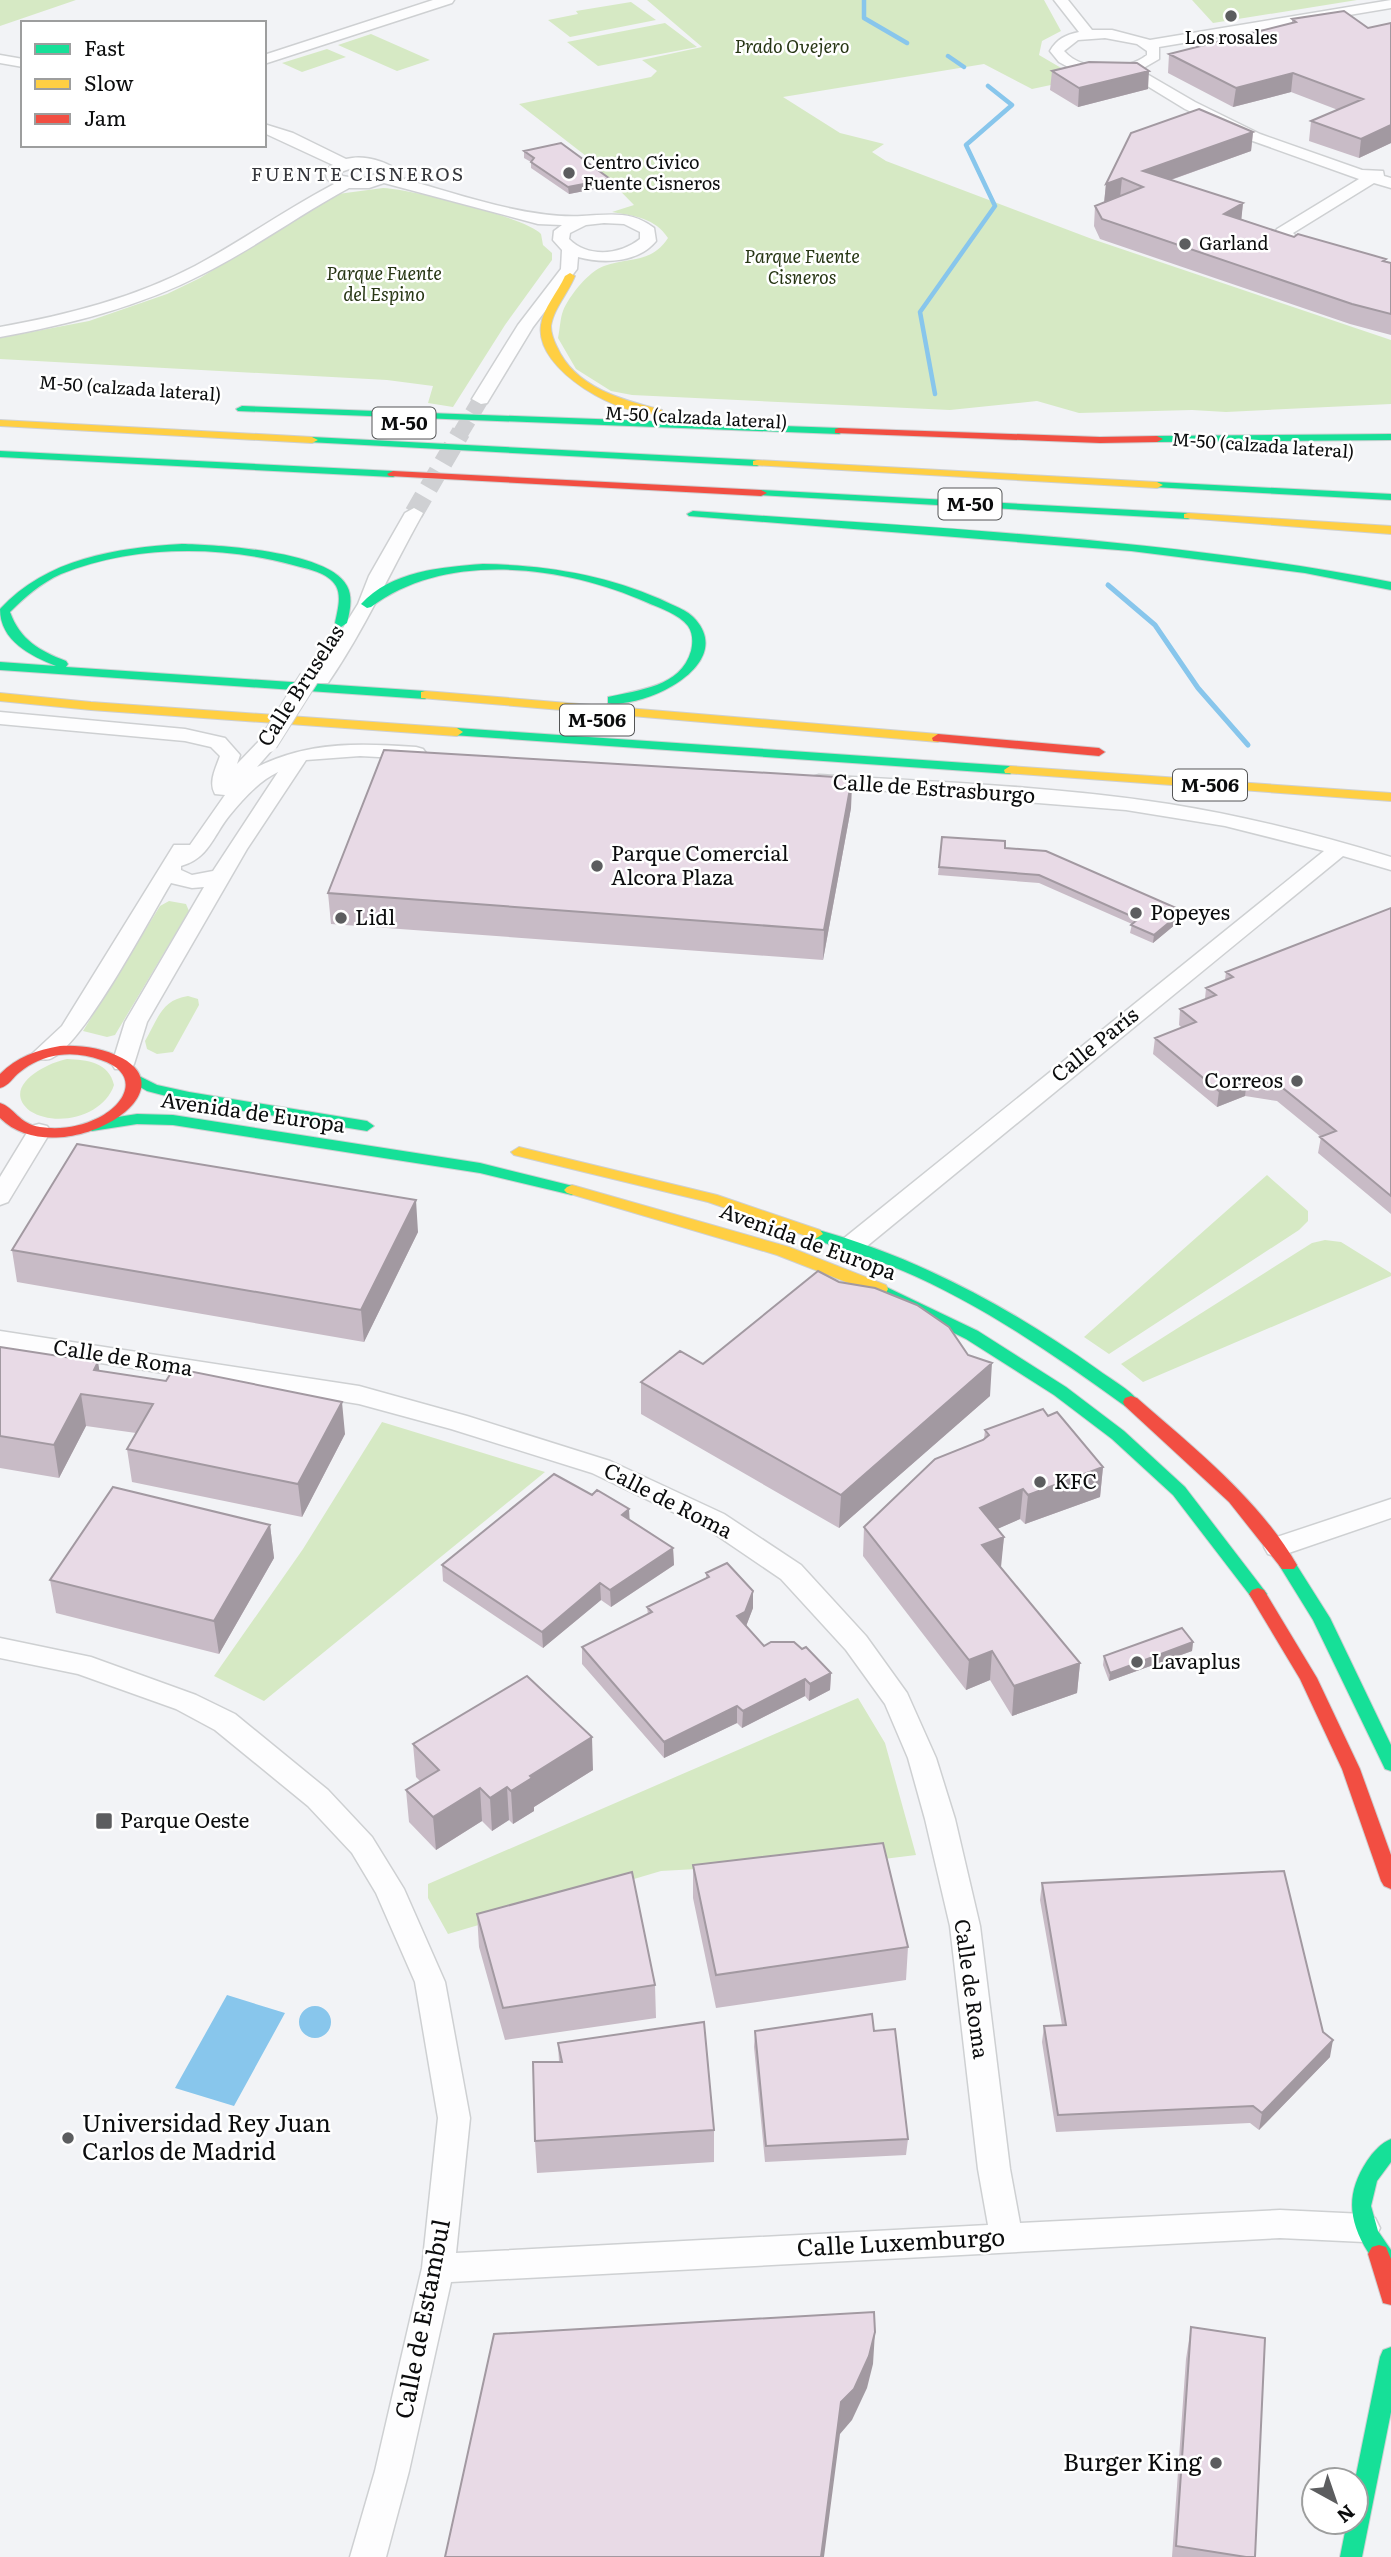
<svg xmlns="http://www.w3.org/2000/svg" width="1391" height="2557" viewBox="0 0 1391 2557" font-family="Literata,serif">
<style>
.green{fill:#d6e9c4}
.water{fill:#88c6ec}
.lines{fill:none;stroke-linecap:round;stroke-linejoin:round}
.stream-far1{stroke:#88c6ec;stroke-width:4.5}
.stream{stroke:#88c6ec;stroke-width:5}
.street-tunnel-far1{stroke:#cfd0d3;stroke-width:16;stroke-dasharray:16 8;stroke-linecap:butt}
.street-tunnel{stroke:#cfd0d3;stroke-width:19;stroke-dasharray:19 10;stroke-linecap:butt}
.street-casing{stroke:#ced0d2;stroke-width:3}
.fast-casing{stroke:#ced0d2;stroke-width:2}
.slow-casing{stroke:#ced0d2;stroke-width:2}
.jam-casing{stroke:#ced0d2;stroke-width:2}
.street{fill:#fdfdfe;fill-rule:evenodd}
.fast{fill:#16e098;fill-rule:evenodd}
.slow{fill:#ffcf43;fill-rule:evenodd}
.jam{fill:#f24e42;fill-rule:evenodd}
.street-bridge-casing{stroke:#ced0d2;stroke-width:21;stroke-linecap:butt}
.street-bridge{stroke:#fdfdfe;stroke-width:19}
.wall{fill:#c8bbc6}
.shaded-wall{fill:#a299a1}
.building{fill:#e8dae6;stroke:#a299a1;stroke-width:2}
.poi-dot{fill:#5c5d5f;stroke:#fff;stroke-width:2.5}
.labels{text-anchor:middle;stroke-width:5;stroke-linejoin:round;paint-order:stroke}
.far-poi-label{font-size:18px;fill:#0b0c0d;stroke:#fff;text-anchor:start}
.far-park-label{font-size:18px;font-style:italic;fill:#273614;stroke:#fff}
.far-street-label{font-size:18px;fill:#0b0c0d;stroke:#fff}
.far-neighbourhood-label{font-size:19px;letter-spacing:2px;fill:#36373c;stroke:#fff}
.shield{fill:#fff;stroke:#545556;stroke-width:2}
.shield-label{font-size:19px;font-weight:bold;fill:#0b0c0d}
.street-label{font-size:21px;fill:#0b0c0d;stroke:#fff}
.poi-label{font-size:21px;fill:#0b0c0d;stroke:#fff;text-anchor:start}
.near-poi-label{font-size:24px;fill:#0b0c0d;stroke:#fff;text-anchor:start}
.near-street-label{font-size:24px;fill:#0b0c0d;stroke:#fff}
</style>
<rect width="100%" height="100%" fill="#f2f3f6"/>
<path class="green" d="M0 0H76L0 26Z
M647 0H1044L1061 31 1042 41 1039 55 1068 72 1093 76 1032 89 984 64 783 97 840 133 884 144 872 152 886 161 1092 239 1391 340V404L1226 412 1192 410 1079 413 1037 401 950 410 632 395 611 391 576 369 558 338C560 329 560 319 563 311 569 296 589 271 604 266 629 257 651 264 668 238 655 218 635 216 612 212L634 205 586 156 519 104 651 77 657 71 642 60 702 47Z
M1192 0H1357L1213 23Z
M631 2 656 20 570 37 548 20 578 14 576 11Z
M665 23 697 47 598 66 567 42Z
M371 34 430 60 397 71 338 45Z
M327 49 346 57 302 72 282 63Z
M383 188C410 189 525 217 541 234L543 245 552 253V260L505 325 453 407 428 403 433 386 387 380 0 359V338L89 321 167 294 200 278 338 194Z
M169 901 186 904 189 911 115 1035 107 1037 83 1031 160 906Z
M188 996 198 999 199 1005 173 1052 157 1054 147 1049 145 1041C158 1019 161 1000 188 996Z
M67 1059C87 1060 109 1062 114 1085 104 1116 57 1128 30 1111 0 1087 46 1063 67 1059Z
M1267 1175 1308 1211V1221L1299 1230 1109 1354 1084 1337Z
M1325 1240 1341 1242 1391 1273V1276L1143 1382 1121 1364 1312 1243Z
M382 1422 545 1472 264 1701 214 1676 303 1549Z
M858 1698 885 1743 916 1855 754 1875 750 1866 661 1871 448 1934 428 1898V1884Z"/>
<path class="water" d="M227 1995 285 2013 234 2106 175 2088Z
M299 2022a16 16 0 1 1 32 0a16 16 0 1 1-32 0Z"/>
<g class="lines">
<path class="stream-far1" d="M864 0V18L907 43
M948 56 964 67
M935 394 920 312 995 206 966 145 1012 105 988 86"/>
<path class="stream" d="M1108 585 1155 625 1198 688 1248 745"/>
<path class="street-tunnel-far1" d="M460 434 481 399"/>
<path class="street-tunnel" d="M414 513 461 432"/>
<defs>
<path id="street" d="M433 0H454L452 3 264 64V55Z
M1054 0H1068L1092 30H1112L1150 40 1391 0V8L1159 47V59L1140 70 1195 102 1260 134 1362 170 1383 171 1384 176 1391 178V188L1374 183 1293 233 1297 237 1319 243 1321 246 1319 249C1303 253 1285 244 1275 232L1277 229 1359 179 1250 140 1185 109 1126 73 1104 75 1070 68 1059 62 1050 51C1057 39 1065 35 1079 32ZM1105 38 1137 44 1147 51V55C1126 72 1082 72 1064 51L1078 40Z
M0 55 23 59V67L0 63Z
M264 124 293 133 346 159C361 155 378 159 391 166L393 176C450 191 523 219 582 216 608 215 631 210 654 228L656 241C638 263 603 264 578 257L577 269 533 327 487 403 481 404 472 399 518 325 561 269 562 250 553 240 554 231 562 225 538 224 384 183 369 188H349C299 215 253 249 203 274 139 307 70 324 0 337V327C67 315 134 298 195 266 242 241 286 209 334 184L327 179 325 170 333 165 264 133ZM355 167 374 168 379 173 362 179 342 176 341 172ZM604 223 624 224 640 232V239C620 255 588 258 569 239L570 233 586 225Z
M414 508 423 513C391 570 365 629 328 683H314L311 679 358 604 369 576 405 513Z
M0 712 185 729 225 738 240 755 237 764 261 739H275L278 743 257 767C309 741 360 743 416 747L423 749 426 753 423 757 416 759 360 756 306 760 247 849 147 1022 134 1064 131 1069H115L112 1064 125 1022 204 887 192 888 171 883C148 921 86 1040 52 1058 47 1061 41 1059 36 1058L33 1053 62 1026 174 845H190L225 795 215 794C208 782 216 768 220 756L211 747 185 741 0 724ZM278 772 213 871 192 875 181 870V866C209 858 213 836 229 816 243 799 259 781 278 772Z
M819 775C936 782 1053 786 1169 804 1244 816 1319 835 1391 857V870L1343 856 861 1251 852 1253 843 1251 840 1245 843 1239 1324 851 1225 826 1126 810 812 785 809 781 812 777Z
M39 1124 47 1126 51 1131 8 1202 0 1205V1177L31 1126Z
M0 1331 359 1386 467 1416 610 1461 724 1514 801 1565 866 1636 907 1693 936 1758 955 1819 980 1926 1010 2169 1020 2223 1280 2210 1364 2214 1375 2218 1380 2228 1375 2238 1364 2242 1280 2238 451 2282 409 2471 386 2557H350L375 2471 422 2268 438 2118 415 1982 376 1893 352 1853 308 1806 215 1730 176 1709 78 1674 0 1658V1638L91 1657 196 1695 235 1714 328 1790 372 1837 404 1889 445 1982 470 2118 456 2253 988 2225 978 2169 950 1926 925 1819 908 1758 885 1704 846 1650 781 1579 706 1528 592 1473 451 1429 359 1404 0 1347Z
M1391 1499V1518L1277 1557 1268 1554 1264 1547 1268 1540Z"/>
<path id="fast" d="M242 406 839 428 845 431 839 434 238 411 236 409Z
M1391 434V440L1157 442 1151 439 1157 436Z
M312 437 757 460 763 463 757 466 308 442 306 440Z
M0 451 393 471 399 474 393 477 0 457Z
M1157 482 1391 494V500L1153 487 1151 485Z
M761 490 1188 513 1194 516 1188 519 757 495V491Z
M693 511C926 528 1161 537 1391 582V590L1305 573 1131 551 689 516 687 514Z
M182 544C218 545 329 551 347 586 353 597 350 611 347 623L341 627 335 623C337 612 342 597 336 586 328 572 307 569 293 565 220 545 133 545 61 574 41 583 25 597 10 612 20 640 40 651 66 661L68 664 66 667 425 691 431 695 425 699 0 670V662L56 666C31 656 0 641 0 609 47 558 116 548 182 544Z
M483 564C544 565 603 574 660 599 672 605 688 610 696 620 735 666 644 709 608 703V697C638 690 681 687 691 651 693 643 693 633 688 626 679 614 659 608 646 602 565 566 447 550 371 607L367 608 361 604C391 571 442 567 483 564Z
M457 728 1010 766 1016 770 1010 774 452 735V729Z
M131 1072 157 1085 189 1092 367 1121 374 1126 367 1131 189 1102 147 1091 126 1079 124 1076 126 1073Z
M137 1114 173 1115 480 1163 577 1187 580 1190 572 1195 480 1173 173 1125 137 1124 92 1131 85 1126 92 1121Z
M815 1229C915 1256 1013 1309 1097 1369 1110 1379 1130 1389 1139 1402L1137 1406H1125C1053 1354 974 1299 891 1266 864 1255 836 1247 810 1238L807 1234Z
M880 1284 978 1331 1066 1387 1124 1431 1185 1487 1264 1590 1267 1594 1264 1598H1252L1173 1495 1112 1439 1054 1395 966 1339 874 1293 872 1289 874 1285Z
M1288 1559 1294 1561 1330 1618 1391 1745V1771L1385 1769 1313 1620 1279 1565 1282 1561Z
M1391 2139V2162L1377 2181 1371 2206 1378 2231 1391 2250V2274C1381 2271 1374 2261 1368 2252 1348 2220 1346 2193 1367 2161 1373 2152 1381 2143 1391 2139Z
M1391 2347V2412L1362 2557H1340L1347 2522H1356L1355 2480 1380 2357 1383 2350Z"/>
<path id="slow" d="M570 273 575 276C569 292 553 309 551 326 551 333 554 341 557 347 575 388 623 400 662 410V414C624 419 534 371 541 325 543 308 558 292 565 276Z
M0 420 312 437 318 440 312 443 0 426Z
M757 460 1157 482 1163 485 1157 488 753 465V461Z
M1188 513 1391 526V534L1184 518V514Z
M425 691 938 734 944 738 938 742 421 698V692Z
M0 693 91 702 457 728 463 732 457 736 91 710 0 701Z
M1010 766 1391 793V801L1005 773 1004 770Z
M519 1147 717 1195 820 1230 823 1234 815 1239 708 1202 514 1155 511 1152Z
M572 1185 789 1247 886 1285 888 1289 886 1293H874L777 1255 567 1193 564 1190 567 1187Z"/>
<path id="jam" d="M839 428 1100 437 1157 436 1163 439 1157 442 1100 443 835 433V429Z
M393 471 761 490 767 493 761 496 389 476 387 474Z
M938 734 1099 748 1105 752 1099 756 933 741 932 738Z
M60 1046C81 1045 103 1048 122 1058 192 1096 56 1174 0 1118V1103C14 1107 19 1124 40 1127 59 1130 80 1127 98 1118 128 1103 140 1073 101 1060 87 1055 73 1053 59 1055 44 1057 31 1063 20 1072 13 1077 9 1086 0 1088V1074C17 1057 36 1050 60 1046Z
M1131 1396 1137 1398C1194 1448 1258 1498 1297 1565L1294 1569H1282L1229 1502 1125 1406 1123 1402 1125 1398Z
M1258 1588 1264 1590 1317 1678 1360 1769 1391 1855V1889L1384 1886 1381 1881 1342 1769 1300 1679 1249 1594 1252 1590Z
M1379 2245 1386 2247 1391 2259V2305L1383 2303 1368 2254 1372 2247Z"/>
</defs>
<use href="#street" class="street-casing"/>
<use href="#fast" class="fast-casing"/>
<use href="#slow" class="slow-casing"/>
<use href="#jam" class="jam-casing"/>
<use href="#street" class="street"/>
<use href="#fast" class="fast"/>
<use href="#slow" class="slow"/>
<use href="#jam" class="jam"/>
<defs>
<path id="street-bridge" d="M268 743 309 678"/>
</defs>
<use href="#street-bridge" class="street-bridge-casing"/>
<use href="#street-bridge" class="street-bridge"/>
</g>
<path class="wall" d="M1292 19 1368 28 1391 23V143L1359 158 1309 141 1311 121 1338 110 1291 92 1233 107 1168 73 1169 54 1292 23Z
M1052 71 1148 89 1078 107 1050 90Z
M1253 132 1251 151 1171 180 1243 203 1241 219 1294 237 1386 259 1385 262 1391 263V335L1350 324 1100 239 1094 226 1095 206 1104 203 1106 184Z
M524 151 610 186 569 194 531 168V162L524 158Z
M852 778 851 808 823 960 331 924 328 893Z
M942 837 1005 848 1183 911 1182 919 1153 943 1130 933 1132 924 1039 883 938 875Z
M1391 908V1214L1318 1153 1321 1137 1277 1101 1245 1096 1217 1107 1153 1054 1155 1038 1182 1028 1179 1025 1180 1009 1205 999 1206 988 1225 980 1226 972Z
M418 1232 364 1342 17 1282 12 1250Z
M0 1347 98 1362 99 1371 345 1434 302 1517 132 1482 127 1449 136 1433 86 1426 59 1478 0 1468Z
M703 1364 990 1396 839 1528 641 1414V1382Z
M1048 1416 1103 1467 1100 1497 1025 1524 1020 1519 997 1529 1004 1537 1000 1567 1080 1663 1077 1693 1012 1716 990 1680 966 1690 863 1556 864 1527 984 1439 985 1430Z
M592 1495 673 1548 674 1565 611 1607 601 1600 543 1648 443 1581 442 1565Z
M270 1525 274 1558 219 1654 56 1613 50 1580Z
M706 1573 753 1608 746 1626 764 1646 831 1673 830 1690 809 1701 805 1696 742 1728 737 1723 664 1758 582 1664V1647L648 1615 647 1607 706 1579Z
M1193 1642 1192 1651 1109 1681 1103 1665 1104 1656Z
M413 1744 593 1770 534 1807V1811L513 1824 509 1820 492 1831 482 1821 436 1850 409 1822 406 1790 420 1781 416 1777Z
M693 1865 908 1947 906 1980 716 2008 693 1898Z
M1042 1883 1323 2032 1330 2057 1259 2130 1250 2123 1056 2132 1042 2042 1044 2026 1062 2025 1040 1900Z
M477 1914 655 1985 656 2018 505 2040 479 1947Z
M755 2031H874L908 2139 906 2155 765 2162 754 2047Z
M558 2043 714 2130V2162L537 2173 535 2141 559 2062Z
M1191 2327 1255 2557H1172L1186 2359Z"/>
<path class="shaded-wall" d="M1149 71 1148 89 1078 107 1079 88Z
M1293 73 1291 92 1233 107 1236 88Z
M1391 125V143L1359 158 1361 139Z
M1253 132 1251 151 1142 190 1143 171Z
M1122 178 1120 198 1104 204 1106 184Z
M610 179V186L569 194 568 187Z
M1243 203 1241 223 1224 214Z
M852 778 851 808 823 960 824 930Z
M1183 911 1182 919 1153 943 1154 935Z
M1247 1080 1245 1096 1217 1107 1219 1091Z
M416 1200 418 1232 364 1342 361 1310Z
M98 1362 103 1395 94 1370Z
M992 1363 990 1396 839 1528 841 1495Z
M81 1394 86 1426 59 1478 54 1445Z
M342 1402 345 1434 302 1517 298 1484Z
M1103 1467 1100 1497 1025 1524 1028 1495Z
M1023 1489 1020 1519 977 1538 980 1508Z
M629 1509 630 1526 622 1515Z
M270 1525 274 1558 219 1654 214 1621Z
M1004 1537 1001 1567 980 1575 982 1545Z
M673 1548 674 1565 611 1607 610 1590Z
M600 1583 601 1600 543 1648 542 1632Z
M753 1591V1608L745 1629 737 1616Z
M1193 1642 1192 1651 1109 1681 1110 1673Z
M992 1651 990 1680 966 1690 969 1660Z
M1080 1663 1077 1693 1012 1716 1014 1686Z
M831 1673 830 1690 809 1701 810 1684Z
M805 1679V1696L742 1728 743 1711Z
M737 1706V1723L664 1758V1742Z
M592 1737 593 1770 534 1807V1811L513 1824 511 1791 530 1776Z
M507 1787 509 1820 492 1831 490 1798Z
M480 1788 482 1821 436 1850 433 1817Z
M1333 2040 1330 2057 1259 2130 1262 2113Z
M875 2332 873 2364 867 2388 852 2420 840 2434 824 2557H821L841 2402Z"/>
<path class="building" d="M1344 11 1368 28 1391 23V125L1361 139 1311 121 1363 99 1293 73 1236 88 1169 54 1296 22 1292 19Z
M1089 62 1137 63 1149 71 1079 88 1052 71Z
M1199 109 1253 132 1143 171 1243 203 1224 214 1294 237 1298 234 1386 259 1383 261 1391 263V314L1352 304 1102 219 1095 206 1143 187 1122 178 1106 184 1131 133Z
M561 143 610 179 568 187 531 162 534 158 524 151Z
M384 750 852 778 824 930 328 893Z
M942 837 1005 841V848L1046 851 1183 911 1154 935 1131 925 1138 919 1039 875 939 867Z
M1391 908V1196L1320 1137 1336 1131 1279 1085 1247 1080 1219 1091 1155 1038 1196 1022 1180 1009 1216 995 1206 988 1233 977 1226 972Z
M77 1144 416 1200 361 1310 12 1250Z
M818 1271 839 1282 875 1288 917 1305 949 1327 968 1355 992 1363 841 1495 641 1382 680 1351 703 1364Z
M0 1347 98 1362 94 1370 166 1381 174 1368 342 1402 298 1484 127 1449 153 1404 81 1394 54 1445 0 1436Z
M1043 1409 1048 1416 1057 1412 1103 1467 1028 1495 1023 1489 980 1508 1004 1537 982 1545 1080 1663 1014 1686 992 1651 969 1660 864 1527 935 1459 983 1440 989 1435 985 1430Z
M554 1474 592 1495 597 1490 629 1509 622 1515 673 1548 610 1590 600 1583 542 1632 442 1565Z
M113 1487 270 1525 214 1621 50 1580Z
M727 1563 753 1591 745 1612 737 1616 764 1646 771 1642H794L802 1649 806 1647 831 1673 810 1684 805 1679 743 1711 737 1706 664 1742 582 1647 652 1612 647 1607 709 1577 706 1573Z
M1182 1628 1193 1642 1110 1673 1104 1656Z
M527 1676 592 1737 530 1776 532 1778 511 1791 507 1787 490 1798 480 1788 433 1817 406 1790 439 1770 413 1744Z
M883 1843 908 1947 716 1975 693 1865Z
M1284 1871 1323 2032 1333 2040 1262 2113 1253 2106 1058 2115 1044 2026 1066 2025 1042 1883Z
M632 1872 655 1985 503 2008 477 1914Z
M872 2014 874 2031 895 2029 908 2139 766 2146 755 2031Z
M704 2022 714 2130 535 2141 533 2062H562L558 2043Z
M874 2312 875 2332 869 2356 854 2389 841 2402 821 2557H445L494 2334Z
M1191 2327 1265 2338 1255 2557H1246L1176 2546Z"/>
<g class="poi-dot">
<circle cx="1231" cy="16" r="7"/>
<circle cx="569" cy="173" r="7"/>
<circle cx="1185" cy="244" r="7"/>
<circle cx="597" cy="866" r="7"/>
<circle cx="1136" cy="913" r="7"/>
<circle cx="341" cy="918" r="7"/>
<circle cx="1297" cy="1081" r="7"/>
<circle cx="1040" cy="1482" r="7"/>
<circle cx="1137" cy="1662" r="7"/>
<rect x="95" y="1812" width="18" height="18" rx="3.5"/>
<circle cx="68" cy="2138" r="7"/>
<circle cx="1216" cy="2463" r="7"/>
</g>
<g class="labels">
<g class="far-poi-label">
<text x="1231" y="44" text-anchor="middle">Los rosales</text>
<text x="583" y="169">Centro Cívico<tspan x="583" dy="21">Fuente Cisneros</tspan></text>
<text x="1199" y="250">Garland</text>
</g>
<g class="far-park-label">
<text x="792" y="53">Prado Ovejero</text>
<text x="802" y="263">Parque Fuente<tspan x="802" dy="21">Cisneros</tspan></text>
<text x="384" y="280">Parque Fuente<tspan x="384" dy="21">del Espino</tspan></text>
</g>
<g class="far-street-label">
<text transform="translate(130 389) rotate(4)" y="6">M-50 (calzada lateral)</text>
<text transform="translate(696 418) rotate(3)" y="6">M-50 (calzada lateral)</text>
<text transform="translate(1263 446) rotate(4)" y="6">M-50 (calzada lateral)</text>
</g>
<g class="far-neighbourhood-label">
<text x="358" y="181">FUENTE CISNEROS</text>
</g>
<g class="shield">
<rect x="372.5" y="407.5" width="63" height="31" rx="5"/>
<rect x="938.5" y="488.5" width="63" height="31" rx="5"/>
<rect x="560" y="704.5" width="74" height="31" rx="5"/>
<rect x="1173" y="769.5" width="74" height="31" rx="5"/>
</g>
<g class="shield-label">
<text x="404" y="430">M-50</text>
<text x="970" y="511">M-50</text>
<text x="597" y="727">M-506</text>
<text x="1210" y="792">M-506</text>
</g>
<g class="street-label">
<text transform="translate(301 686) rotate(-57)" y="7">Calle Bruselas</text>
<text transform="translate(934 789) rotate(4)" y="7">Calle de Estrasburgo</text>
<text transform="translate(1095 1045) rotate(-39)" y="7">Calle París</text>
<text transform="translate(253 1113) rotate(8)" y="7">Avenida de Europa</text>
<text transform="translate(808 1242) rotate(20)" y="7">Avenida de Europa</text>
<text transform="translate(123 1358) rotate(9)" y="7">Calle de Roma</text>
<text transform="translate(668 1501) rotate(27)" y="7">Calle de Roma</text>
<text transform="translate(971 1989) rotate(82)" y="7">Calle de Roma</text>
</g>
<g class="poi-label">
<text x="611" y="861">Parque Comercial<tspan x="611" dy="24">Alcora Plaza</tspan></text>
<text x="1150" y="920">Popeyes</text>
<text x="355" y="925">Lidl</text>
<text x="1283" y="1088" text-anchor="end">Correos</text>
<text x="1054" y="1489">KFC</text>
<text x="1151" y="1669">Lavaplus</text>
<text x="120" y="1828">Parque Oeste</text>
</g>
<g class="near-poi-label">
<text x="82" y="2132">Universidad Rey Juan<tspan x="82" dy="28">Carlos de Madrid</tspan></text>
<text x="1202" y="2471" text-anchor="end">Burger King</text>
</g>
<g class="near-street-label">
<text transform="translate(901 2243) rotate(-3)" y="8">Calle Luxemburgo</text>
<text transform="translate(423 2319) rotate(-79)" y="8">Calle de Estambul</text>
</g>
</g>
<rect x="21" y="21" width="245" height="126" fill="#ffffff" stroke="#9d9e9e" stroke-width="2"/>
<rect x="35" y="44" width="35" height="10" fill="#16e098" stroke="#9d9e9e" stroke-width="2"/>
<text x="84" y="56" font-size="21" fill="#0b0c0d">Fast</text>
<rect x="35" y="79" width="35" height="10" fill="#ffcf43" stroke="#9d9e9e" stroke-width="2"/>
<text x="84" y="91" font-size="21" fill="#0b0c0d">Slow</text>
<rect x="35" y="114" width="35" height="10" fill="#f24e42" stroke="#9d9e9e" stroke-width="2"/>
<text x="84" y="126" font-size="21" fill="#0b0c0d">Jam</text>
<g transform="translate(1335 2501) rotate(140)"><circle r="33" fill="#ffffff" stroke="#9d9e9e" stroke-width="2"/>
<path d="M0-5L12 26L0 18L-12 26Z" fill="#5c5d5f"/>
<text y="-10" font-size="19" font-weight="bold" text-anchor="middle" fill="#0b0c0d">N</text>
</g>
</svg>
